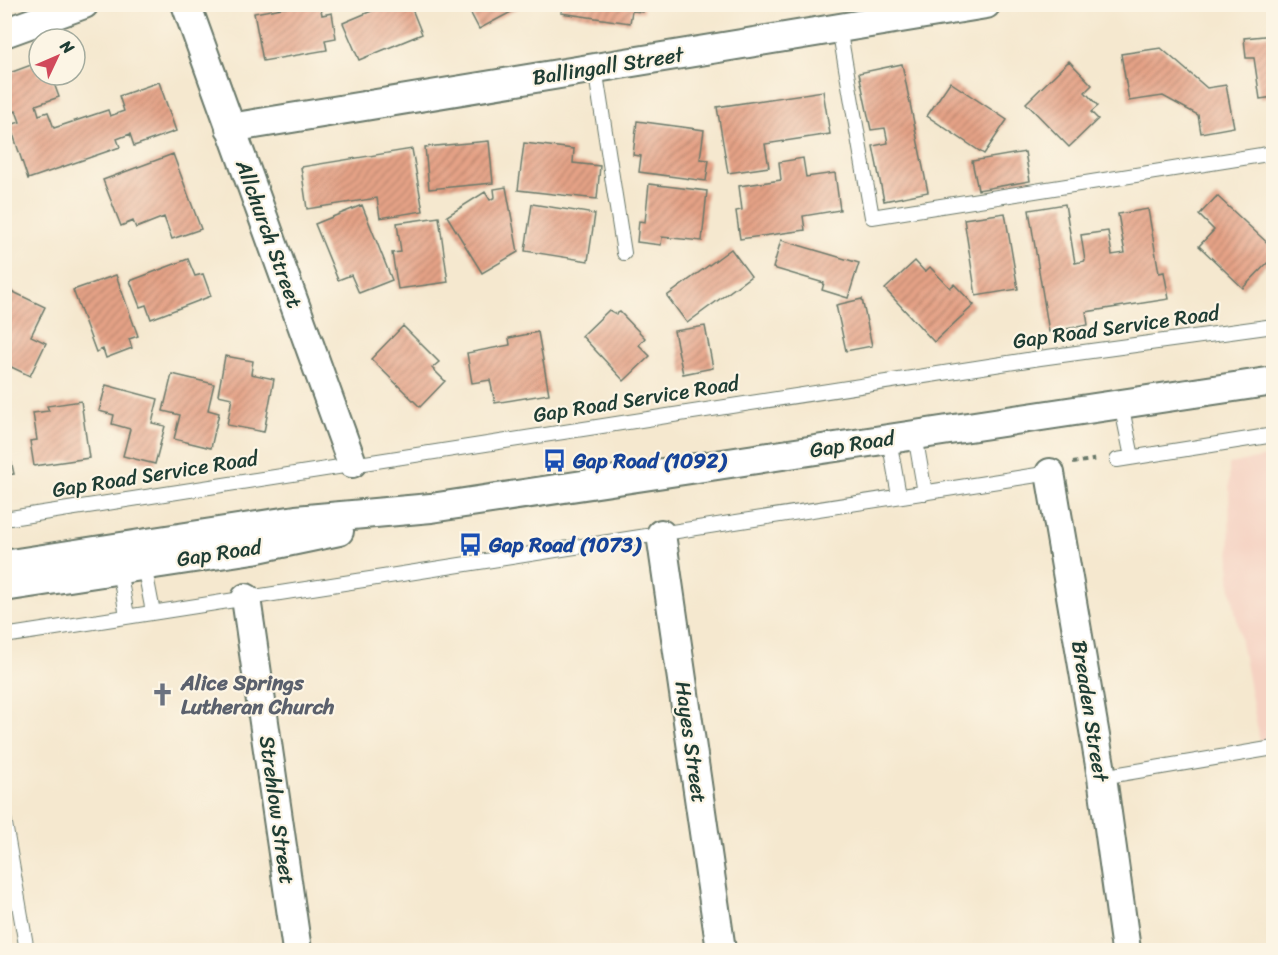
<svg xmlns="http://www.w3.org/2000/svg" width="1278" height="955" viewBox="0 0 1278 955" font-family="Sriracha,sans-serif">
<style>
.built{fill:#f5d2c2}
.building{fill:url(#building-hatch)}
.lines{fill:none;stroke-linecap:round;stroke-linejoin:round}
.lane-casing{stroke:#6a796a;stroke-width:16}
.street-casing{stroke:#6a796a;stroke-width:32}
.path{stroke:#6a796a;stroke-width:4;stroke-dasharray:4.5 4.5;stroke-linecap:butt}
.lane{stroke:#fff;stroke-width:14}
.street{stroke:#fff;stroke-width:28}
.labels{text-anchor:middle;stroke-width:4.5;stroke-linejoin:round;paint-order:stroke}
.street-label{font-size:21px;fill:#1f3d34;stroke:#fcf5e5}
.transit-label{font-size:21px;font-weight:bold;fill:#164399;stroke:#fcf5e5;text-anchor:start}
.worship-label{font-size:21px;font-weight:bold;fill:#5b616d;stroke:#fcf5e5;text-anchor:start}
</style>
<defs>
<pattern id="building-hatch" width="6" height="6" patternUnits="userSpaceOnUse" patternTransform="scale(1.5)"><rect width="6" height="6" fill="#e5a286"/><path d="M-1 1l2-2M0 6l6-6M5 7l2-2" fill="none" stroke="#b9856e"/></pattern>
</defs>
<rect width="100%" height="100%" fill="#fcf5e5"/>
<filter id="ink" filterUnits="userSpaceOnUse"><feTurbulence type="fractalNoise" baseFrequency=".0167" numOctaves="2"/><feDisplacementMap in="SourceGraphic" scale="12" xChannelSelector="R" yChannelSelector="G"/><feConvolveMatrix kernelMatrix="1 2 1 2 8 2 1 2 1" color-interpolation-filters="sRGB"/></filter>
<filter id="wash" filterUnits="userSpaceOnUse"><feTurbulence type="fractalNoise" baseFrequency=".008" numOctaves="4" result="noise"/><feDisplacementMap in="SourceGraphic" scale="24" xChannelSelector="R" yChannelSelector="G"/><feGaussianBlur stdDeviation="1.35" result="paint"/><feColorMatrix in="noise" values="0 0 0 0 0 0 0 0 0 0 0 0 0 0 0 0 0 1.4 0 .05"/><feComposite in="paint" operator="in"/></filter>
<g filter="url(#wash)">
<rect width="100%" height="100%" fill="#f5e8cf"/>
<path class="built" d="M1273 456 1274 745 1261 747 1230 584 1229 464Z"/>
<g id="blocks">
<path class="building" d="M305 4H320L322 15 332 13 336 38 325 40 327 50 263 61 254 13Z
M388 4H410L422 34 359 60 343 23Z
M466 4H526L479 29Z
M562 4H644L643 12 632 11 630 23 561 13Z
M1274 35V97L1260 99 1254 58H1246L1244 38Z
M1161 48 1207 88 1226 85 1234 127 1201 133 1198 115 1163 96 1129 101 1121 54Z
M1069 61 1092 85 1085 92 1098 106 1091 112 1098 119 1069 147 1026 103Z
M39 62V75H51L59 97 36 105 39 115 48 112 54 128 108 110 110 116 124 111 119 96 159 82 176 131 134 146 130 134 117 139 120 147 28 179 10 125 20 122 16 111 7 115 4 107V75Z
M902 64 928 192 884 201 873 146 888 143 885 128 871 130 859 73Z
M950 82 1007 120 984 154 927 116Z
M823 91 830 134 765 144 769 167 728 173 717 107Z
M637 121 704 130 700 159 709 160 706 181 639 172 641 156 633 155Z
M489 141 493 183 429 189 425 147Z
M524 143 574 149 573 163 600 166 597 199 518 190Z
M412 149 423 211 380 218 377 198 307 209 301 167Z
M1025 152 1030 181 978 190 972 161Z
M173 154 201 229 172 239 164 217 136 228 133 221 121 226 103 180Z
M803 158 806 177 835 173 840 210 803 216 805 230 740 239 736 211 742 210 739 186 781 180 779 162Z
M649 184 707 191 702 241 662 237 661 245 637 242 639 221 645 222Z
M506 187 518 252 482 273 447 216 485 192 490 200 495 197 494 189Z
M1217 196 1274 249V256L1243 288 1199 246 1214 230 1199 215Z
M532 204 595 214 588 261 525 251Z
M1065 204 1075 263 1085 261 1081 235 1108 231 1112 255 1125 253 1118 214 1148 209 1159 273 1164 272 1169 299 1086 312 1088 325 1049 332 1029 210Z
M4 205 11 231 4 233Z
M362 205 392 280 359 293 351 275 338 280 315 224Z
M1005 213 1018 289 976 296 964 219Z
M439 217 448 282 398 289 392 253 401 252 397 223Z
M781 240 859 263 848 298 822 290 824 283 773 268Z
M731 249 751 276 687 323 667 296Z
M188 259 195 276 203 274 211 296 151 319 146 305 140 307 130 281Z
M915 261 925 272 930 267 950 288 954 284 974 305 934 342 885 289Z
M116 275 138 336 129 339 132 348 106 358 103 349 96 352 73 290Z
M5 288 45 307 31 336 46 343 30 376 5 364Z
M862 299 872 346 846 351 836 305Z
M609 310 616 314 620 312 645 338 639 345 650 356 624 381 582 336Z
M403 326 439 362 432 368 445 381 420 407 371 359Z
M705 326 713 368 683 374 674 331Z
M538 332 549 394 495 403 490 380 472 383 467 353 510 345 509 338Z
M225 356 253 361 251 374 274 379 264 432 227 425 232 398 218 395Z
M172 374 214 384 208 410 219 413 211 448 174 439 180 415 163 411Z
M106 385 158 399 152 423 165 426 155 464 123 456 130 429 112 424 114 415 99 411Z
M81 401 89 458 34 466 30 441 37 440 33 413 49 411 47 406Z
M4 428 14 474 4 475Z"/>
</g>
</g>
<g filter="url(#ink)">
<use href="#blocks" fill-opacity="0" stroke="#6a796a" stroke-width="1.5"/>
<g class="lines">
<defs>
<path id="lane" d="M839 28 872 217 1274 153
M595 68 624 253
M1121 404 1132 457
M915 435 925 493
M889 439 899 496
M1117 460 1274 435
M4 519 1040 358 1274 326
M144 565 153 612
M119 569 127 616
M4 636 1050 473
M1102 777 1274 748
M4 818 26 945"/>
<path id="street" d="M186 4 352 463
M4 33 84 4
M230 128 986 4
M1050 473 1102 777 1126 950
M661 534 721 950
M4 565 296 520 431 508 1274 381
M4 587 253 549 339 531
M246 598 297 950"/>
</defs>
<use href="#lane" class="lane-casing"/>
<use href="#street" class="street-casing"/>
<path class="path" d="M1073 463 1098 459"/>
<use href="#lane" class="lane"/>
<use href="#street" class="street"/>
</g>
</g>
<defs>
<symbol id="bus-bare" viewBox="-9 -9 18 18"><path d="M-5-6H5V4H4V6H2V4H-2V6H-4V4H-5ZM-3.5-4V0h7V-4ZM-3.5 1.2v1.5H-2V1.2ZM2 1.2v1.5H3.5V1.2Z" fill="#1a4fb4" stroke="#fcf5e5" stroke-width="2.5" paint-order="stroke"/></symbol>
<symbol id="church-bare" viewBox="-9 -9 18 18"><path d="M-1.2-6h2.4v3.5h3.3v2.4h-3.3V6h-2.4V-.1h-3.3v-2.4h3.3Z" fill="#6b7280" stroke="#fcf5e5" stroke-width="2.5" paint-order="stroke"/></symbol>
</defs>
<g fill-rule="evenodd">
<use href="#bus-bare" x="538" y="444" width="33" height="33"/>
<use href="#bus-bare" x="454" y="528" width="33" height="33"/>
<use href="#church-bare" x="146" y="678" width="33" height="33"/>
</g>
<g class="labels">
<g class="street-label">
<text transform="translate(608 66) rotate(-9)" y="7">Ballingall Street</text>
<text transform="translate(269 234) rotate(70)" y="7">Allchurch Street</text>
<text transform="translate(1116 327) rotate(-8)" y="7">Gap Road Service Road</text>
<text transform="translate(636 399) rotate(-9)" y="7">Gap Road Service Road</text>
<text transform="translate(852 444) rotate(-9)" y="7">Gap Road</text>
<text transform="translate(155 474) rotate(-9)" y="7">Gap Road Service Road</text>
<text transform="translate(219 553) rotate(-9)" y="7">Gap Road</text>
<text transform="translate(1090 711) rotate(81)" y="7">Breaden Street</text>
<text transform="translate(691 742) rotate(82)" y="7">Hayes Street</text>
<text transform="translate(277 810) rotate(82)" y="7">Strehlow Street</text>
</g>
<g class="transit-label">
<text x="573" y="468">Gap Road (1092)</text>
<text x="489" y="552">Gap Road (1073)</text>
</g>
<g class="worship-label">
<text x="181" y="690">Alice Springs<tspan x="181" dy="24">Lutheran Church</tspan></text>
</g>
</g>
<rect width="1278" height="955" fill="none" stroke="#fcf5e5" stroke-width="24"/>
<g transform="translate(57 57) rotate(46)"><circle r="28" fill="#fcf5e5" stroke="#a4ab9e" stroke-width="1.5"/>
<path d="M0-4.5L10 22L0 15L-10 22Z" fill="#d1495b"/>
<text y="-9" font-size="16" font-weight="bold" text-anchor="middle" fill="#1f3d34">N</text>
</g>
</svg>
